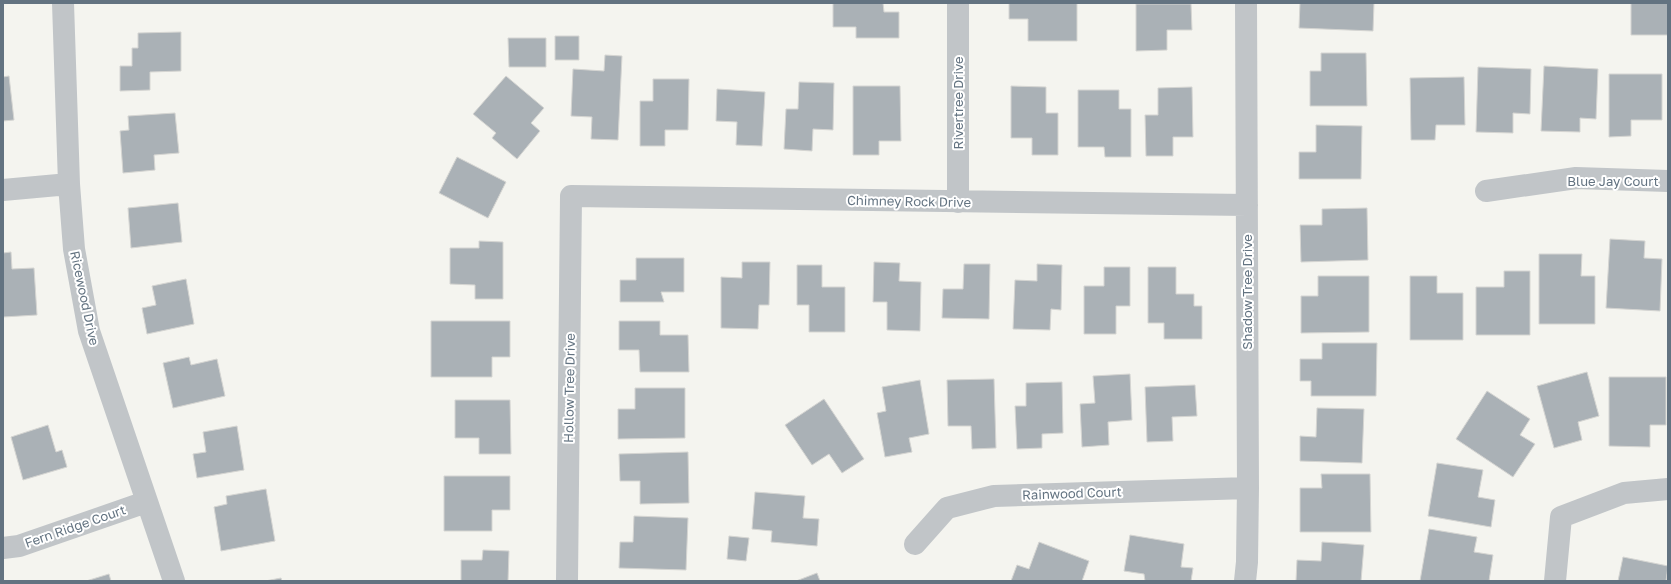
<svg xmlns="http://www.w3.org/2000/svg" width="1671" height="584" viewBox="0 0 1671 584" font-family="'Golos Text',sans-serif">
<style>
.building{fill:#aab1b6;stroke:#d5d5d2}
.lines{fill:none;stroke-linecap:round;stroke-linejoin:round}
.minor{stroke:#c1c5c8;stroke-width:22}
.labels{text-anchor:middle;stroke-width:4;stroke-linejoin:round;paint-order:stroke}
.street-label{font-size:13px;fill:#637381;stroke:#fff}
</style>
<rect width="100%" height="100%" fill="#f4f4ef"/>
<path class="building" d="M833 3H883L884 12H899V38H856V27H833Z
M1009 3H1077V41H1028V19H1009Z
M1300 3H1374L1373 31 1299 28Z
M1631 3H1668V35H1631Z
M1136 4H1191L1192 30H1167V50L1136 51Z
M181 32V71L150 72V90L120 91V66H132V48H138V33Z
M555 36H579V60H555Z
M508 38H546V67H509Z
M1321 53H1366L1367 106H1310V71H1321Z
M605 55 622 56 618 140 591 139 592 117 571 116 573 69 604 71Z
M1544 66 1598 69 1596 119 1580 118V132L1541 131Z
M1478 67 1531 69 1530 114 1513 113V133L1476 132Z
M1609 74H1662V120H1631V136L1609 137Z
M9 76 14 120 3 121V77Z
M506 76 544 108 531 123 540 131 517 159 492 138 496 133 473 114Z
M1464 77 1465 125H1436L1435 140H1411L1410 78Z
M653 79H689L688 130H665V146H640V101H653Z
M799 82 834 83 833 130 813 129 812 151 784 149 786 109H798Z
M853 86H900L901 141H879V155H853Z
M1011 86 1046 87V113H1058V155H1032V138H1011Z
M1192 87 1193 137H1173V156H1146L1145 115H1158V88Z
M717 89 765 92 762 146 736 145 737 122 716 121Z
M1078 90H1119V109H1131V157H1105L1104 147H1078Z
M175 113 179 153 154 155 155 170 123 173 120 131 129 130 128 116Z
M1316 125 1362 126 1361 179H1299V152H1316Z
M457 157 506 182 488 218 439 193Z
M178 203 182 242 131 248 128 208Z
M1367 208 1368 260 1301 262 1300 225H1322V209Z
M1610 239 1645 241 1644 258 1662 259 1660 311 1606 308Z
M479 241 503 242V299H475V285L450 284V248H479Z
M11 252 12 269 34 268 37 315 3 317V253Z
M1539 254H1582L1581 276H1595V324H1539Z
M636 258H684V292H661L664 302H620V280H636Z
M742 262H770L769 305H759L758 329 721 328V277L742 278Z
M874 262 900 263 899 281 921 282 920 331 887 330V302H873Z
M964 264H990L989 319 942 318 943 289H963Z
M1037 264 1062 265 1061 310 1051 309 1050 330 1013 329 1015 280 1037 281Z
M797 265H822V287H845V332H809V305H797Z
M1104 267H1130V306H1116V334H1084V286H1104Z
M1148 267H1176V294H1194V306H1202V339H1164V323H1148Z
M1504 271H1530V335H1476V287H1504Z
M1318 276H1369V332L1301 333V296H1318Z
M1410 276H1437V293H1463V340H1410Z
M186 279 194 324 147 334 142 308 156 305 152 286Z
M431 321H510V357H492V377H431Z
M619 321H660V335H688L689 372H640L639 350H619Z
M1322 343H1377L1376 396H1311V381H1300V359H1322Z
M189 357 191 365 217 359 225 396 173 408 163 363Z
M1587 372 1599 416 1578 422 1582 440 1554 448 1537 386Z
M1130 374 1132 420 1108 422 1109 445 1082 447 1080 404 1095 403 1093 376Z
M1609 377H1666V425H1650V447L1609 446Z
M994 379 996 448 972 449 971 426H948L947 380Z
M920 380 929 434 909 438 912 452 885 457 877 413 886 411 882 387Z
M1062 382 1063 433 1042 434V448L1017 449 1015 406H1026V383Z
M1195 385 1197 416 1172 417 1173 441 1147 442 1145 387Z
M635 388H685V438L618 439V409H635Z
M1487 391 1530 419 1520 435 1535 444 1513 477 1456 439Z
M824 399 864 459 842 473 829 454 812 465 785 425Z
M455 400H510L511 454H479V438H455Z
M1317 408 1364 409 1362 463 1300 461V436L1316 437Z
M48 425 56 452 62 450 67 467 23 480 11 437Z
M237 426 244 470 197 478 193 454 206 452 203 432Z
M688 452 689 503 640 504V481H620L619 454Z
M1437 463 1483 470 1478 497 1495 500 1491 527 1428 516Z
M1321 474H1370L1371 532H1300V488H1322Z
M444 476H510V510H492V531H444Z
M266 489 275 541 221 551 214 507 227 504 226 496Z
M755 492 805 496 803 518 819 519 817 546 771 542 772 531 752 529Z
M634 516 688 518 686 570 619 568 620 542H633Z
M1429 529 1477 537 1474 552 1493 555 1489 581H1420Z
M1130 535 1184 544 1181 567 1193 568 1191 581H1145L1144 574 1124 571Z
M729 536 749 538 746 561 727 559Z
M1039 542 1089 561 1082 581H1011L1017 565 1029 569Z
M1322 542 1364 545 1361 581H1296L1297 560 1321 561Z
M483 550 509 551 508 581H461V560H482Z
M1623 557 1668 566 1666 581H1618Z
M817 573 820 581H796Z
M109 574 111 581H86Z
M281 578 282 581H265Z"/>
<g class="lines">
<path class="minor" d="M63 3 69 184 74 249 89 331 174 581
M958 3V202
M3 190 69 184
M1486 191 1576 178 1668 181
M915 544 947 508 994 496 1248 488
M3 548 19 546 146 502
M567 581 571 196 1247 205
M1245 581 1247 562 1248 488 1246 3
M1555 581 1561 517 1624 493 1668 489"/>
</g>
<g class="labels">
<g class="street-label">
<text transform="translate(958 103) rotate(-90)" y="5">Rivertree Drive</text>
<text x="1613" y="186">Blue Jay Court</text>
<text transform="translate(909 201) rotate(1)" y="5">Chimney Rock Drive</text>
<text transform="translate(1247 292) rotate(-90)" y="5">Shadow Tree Drive</text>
<text transform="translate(85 298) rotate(78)" y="5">Ricewood Drive</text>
<text transform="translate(569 388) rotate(-89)" y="5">Hollow Tree Drive</text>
<text transform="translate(1072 493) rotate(-2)" y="5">Rainwood Court</text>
<text transform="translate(75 526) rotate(-19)" y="5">Fern Ridge Court</text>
</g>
</g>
<rect width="1671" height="584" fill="none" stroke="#637381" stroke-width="8"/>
</svg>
